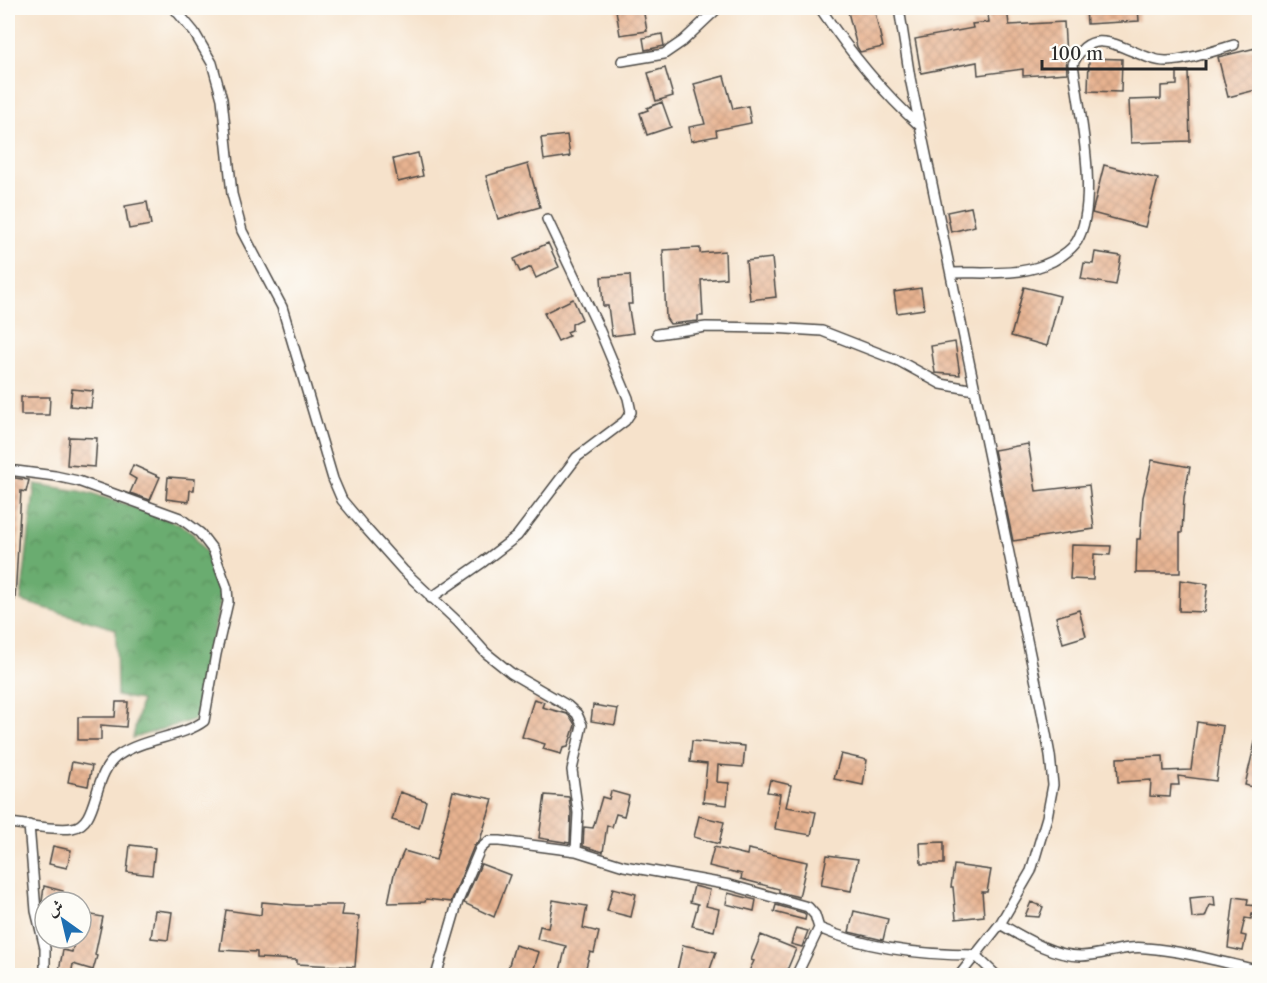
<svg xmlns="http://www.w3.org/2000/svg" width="1267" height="983" viewBox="0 0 1267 983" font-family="'Libre Caslon Text',Amiri,serif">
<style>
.forest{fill:url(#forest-crowns);stroke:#4a6c4d;stroke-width:1.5}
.building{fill:url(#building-cross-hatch)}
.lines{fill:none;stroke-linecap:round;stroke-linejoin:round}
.minor-casing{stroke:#494643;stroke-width:12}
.minor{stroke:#fff;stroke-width:9}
</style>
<defs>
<pattern id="forest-crowns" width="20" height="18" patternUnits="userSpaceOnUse" patternTransform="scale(1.5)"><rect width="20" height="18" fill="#6aac6f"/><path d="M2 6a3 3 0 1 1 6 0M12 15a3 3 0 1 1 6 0" fill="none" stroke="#578c5b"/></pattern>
<pattern id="building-cross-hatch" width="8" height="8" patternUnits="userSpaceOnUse" patternTransform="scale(1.5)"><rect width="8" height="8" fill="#e7b290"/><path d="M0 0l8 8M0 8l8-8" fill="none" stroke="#c6997c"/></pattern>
</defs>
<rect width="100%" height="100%" fill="#fdfcf7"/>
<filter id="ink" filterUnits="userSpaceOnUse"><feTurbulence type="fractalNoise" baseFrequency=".0167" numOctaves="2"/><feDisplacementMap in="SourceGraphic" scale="12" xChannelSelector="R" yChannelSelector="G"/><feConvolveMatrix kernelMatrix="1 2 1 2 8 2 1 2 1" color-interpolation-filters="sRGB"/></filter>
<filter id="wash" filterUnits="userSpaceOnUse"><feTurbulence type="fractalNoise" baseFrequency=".008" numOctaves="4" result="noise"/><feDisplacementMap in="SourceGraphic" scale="24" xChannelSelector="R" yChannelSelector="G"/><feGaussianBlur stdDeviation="1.35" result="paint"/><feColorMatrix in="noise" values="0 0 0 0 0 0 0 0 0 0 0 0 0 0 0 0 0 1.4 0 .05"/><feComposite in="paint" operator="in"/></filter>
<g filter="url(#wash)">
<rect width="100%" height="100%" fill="#f6e2cb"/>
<path class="forest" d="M35 484 80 491 120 502 179 524 193 534 209 556 222 593 196 719 133 738 141 700 117 696 116 629 21 601Z"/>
<g id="blocks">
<path class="building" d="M631 8H643L647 31 620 35 616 10Z
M847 8H874L883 47 860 52 857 47Z
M987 8H1007L1009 25 1064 22 1067 73 1023 76V69L978 75 977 62 921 73 915 39 973 28 972 24 989 22Z
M1086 8H1138L1139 21 1087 24Z
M662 34 664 46 645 50 643 38Z
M1260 47V89L1228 97 1218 57Z
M1089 58 1122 59 1121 92 1088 91Z
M665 68 673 96 656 101 648 73Z
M1177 71H1188L1190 141 1131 143 1129 100 1161 99V86L1177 85Z
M724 76 733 109 748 106 751 123 716 130 717 136 691 141 689 127 705 124 694 84Z
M662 102 671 127 647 135 640 113 648 110 647 108Z
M567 135 570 156 544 160 541 138Z
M418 153 423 176 398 182 393 159Z
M528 164 540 207 498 219 486 176Z
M1104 165 1158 179 1145 227 1092 213Z
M147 202 151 225 129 229 125 206Z
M971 207 975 226 951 232 947 212Z
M548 243 559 267 536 278 531 267 520 272 514 259Z
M700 248V253L725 251 726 278 701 280 703 316H698V321L670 324 666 318 663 250Z
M1095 252 1121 256 1116 285 1081 279 1084 263 1093 264Z
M772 258 776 297 750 300 746 261Z
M630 275 632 304H628L633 333 612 336 608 306H603L601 277Z
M1024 287 1060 296 1047 346 1011 336Z
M921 288 924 309 897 313 894 292Z
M573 299 582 319 572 324V330L567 332 569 336 558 341 544 313Z
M955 342 960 375 935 373 931 346Z
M72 389 93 391 91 408 70 406Z
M21 397H50L49 415H21Z
M69 437 97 438 95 467 67 465Z
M1028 444 1036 491 1089 485 1094 529 1013 541 994 450Z
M1152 460 1190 467 1184 497 1182 533H1180V573H1136L1137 539H1140L1143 497Z
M133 465 160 477 150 500 130 493 136 479 129 475Z
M8 477 29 480 26 492 21 491 15 600H8Z
M168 477 195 479 194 490H190L189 502 166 499Z
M1072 545 1111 546 1110 555 1094 554 1093 580 1070 579Z
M1180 580 1208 584 1204 612 1179 611Z
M1079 610 1086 636 1063 643 1056 617Z
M534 699 544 702 542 707 567 714 571 718 575 725 568 747 563 748 561 754 543 749 545 744 522 737Z
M116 702H128L126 727 101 725V740H78V717H115Z
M593 705 618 709 615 725 591 721Z
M1197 722 1223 726 1216 781 1178 776 1179 785H1171L1170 797 1150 796 1151 780 1118 782 1117 758 1163 756 1164 771 1191 770Z
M1256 738H1260V789L1245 785Z
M692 741 745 746 743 767 718 765 717 782 729 783 727 805 703 802 707 764 690 762Z
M841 754 867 760 863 785 834 779Z
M72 762 92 766 88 786 68 782Z
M770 780 791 785 786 807 816 812 811 835 775 829 780 794 767 792Z
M453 791 493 799 480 840 474 846 451 902 426 899 425 902 388 903 394 874 404 851 436 860Z
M611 791 629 796 624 816 616 814 612 827 607 825 603 852 583 846 584 827 593 828 602 797 609 799Z
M400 792 426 801 419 828 392 820Z
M545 795 569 797 571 812 570 843 539 838Z
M699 816 724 822 719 844 694 837Z
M944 842V864H921L920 843Z
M130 845 155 848 152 875 127 872Z
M53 846 71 850 67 868 49 864Z
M714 847 747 855 748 849 807 862 799 897 779 892V889L741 879 742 874 709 866Z
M827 855 858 859 851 891 821 885Z
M481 864 510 875 494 917 464 903Z
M954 865 991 870 987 892H982L984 916 956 919 953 887H951Z
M44 886 63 891 60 902H42Z
M694 886 710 890 706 906 719 909 714 931 692 926 698 904 690 902Z
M613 888 636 894 631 917 607 911Z
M728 893 756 900 754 911 726 904Z
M1210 896H1214L1215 906 1210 905 1205 917 1192 918 1190 898Z
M1234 897 1248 899 1247 905 1258 906 1257 914H1252L1251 919 1245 918 1241 935 1246 936 1243 951 1228 948Z
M553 900 587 906 583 928 599 932 594 953 590 952 584 975H559L566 946 537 939 540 926 548 928Z
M262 902 296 905H343L341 915 359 916 355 967 297 964V960L257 958V952L220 950 226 910 261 915Z
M1031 902 1043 907 1039 917 1025 916Z
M776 905 804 913 806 915 805 920 774 912Z
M155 910 172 912 168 940 151 938Z
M854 911 888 919 883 940 849 932Z
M81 913 103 917 95 955 97 956 93 970 73 964 71 975H58L63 950 72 952 75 938H81Z
M796 928 808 931 802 947 791 944Z
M761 935 796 949 785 975H747L754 961 751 960Z
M515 945 539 952 532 975H506Z
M683 945 716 952 708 975H676Z"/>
</g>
</g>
<g filter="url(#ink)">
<use href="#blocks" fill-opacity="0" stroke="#494643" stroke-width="1.5"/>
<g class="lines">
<defs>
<path id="minor" d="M174 8 194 32 212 63 222 99 232 194 242 231 282 307 333 479 342 500 363 525 403 570 458 622 486 653 511 673 568 706 577 714 582 725 572 770 578 813 576 851
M820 8C849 51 881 91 920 126
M899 8 910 78 1041 707 1050 755 1053 785 1047 817 1031 871 1000 924 959 976
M622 61 664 54 683 41 718 8
M952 273C981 272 1016 276 1044 265 1055 261 1071 251 1077 241 1100 202 1079 109 1073 64 1094 15 1135 62 1167 61 1189 60 1213 51 1234 45
M657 334 706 327 772 328 822 331 899 361 941 384 975 390
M8 470 55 476 78 481 180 518 200 533 213 550 227 588 228 602 216 654 204 721C183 737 144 738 119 755 91 773 100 824 72 828 57 831 24 824 8 823
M431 598 483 562 517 536 577 457 625 421 631 412 628 398 597 324 547 219
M29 825 36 911 45 948V976
M1000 924C1024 938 1053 956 1081 956 1103 956 1124 945 1146 948 1184 951 1222 962 1260 971
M436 976 458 901 480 849 489 841H500L576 851 624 866 730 885 808 907 815 915 819 928C868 949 922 955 975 955L997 976
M796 976 819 928"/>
</defs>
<use href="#minor" class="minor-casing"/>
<use href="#minor" class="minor"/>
</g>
</g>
<rect width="1267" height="983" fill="none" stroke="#fdfcf7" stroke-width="30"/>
<g transform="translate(63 920) rotate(326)"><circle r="28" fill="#fdfcf7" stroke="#a9a8a5" stroke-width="1.5"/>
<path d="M0-4.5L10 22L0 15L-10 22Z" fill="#1f6fb2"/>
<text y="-9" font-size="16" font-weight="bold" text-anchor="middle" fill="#2b2b2b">ش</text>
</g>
<path d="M1042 60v9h164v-9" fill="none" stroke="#2b2b2b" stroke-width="3"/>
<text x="1051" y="60" font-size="18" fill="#2b2b2b" stroke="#fdfcf7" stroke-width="4.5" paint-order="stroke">100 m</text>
</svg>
